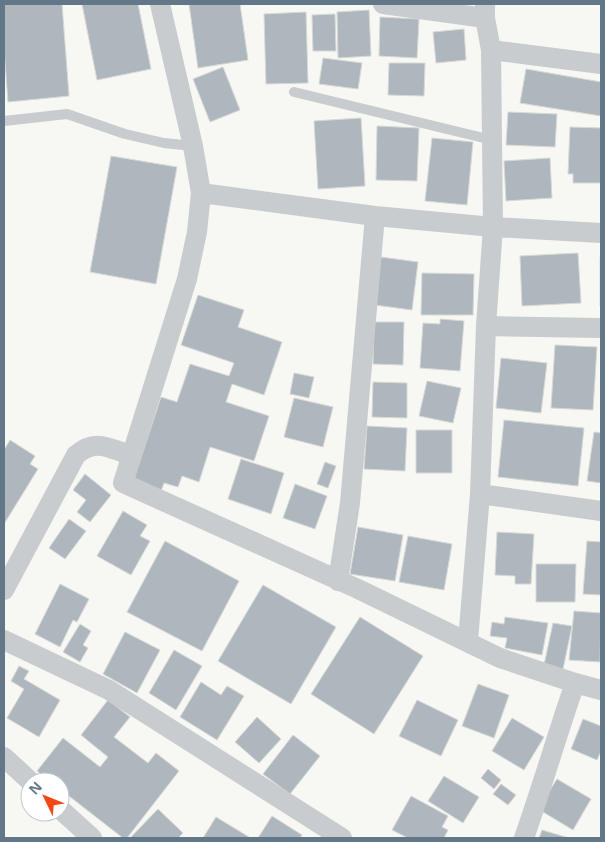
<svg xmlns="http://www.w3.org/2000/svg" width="605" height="842" viewBox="0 0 605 842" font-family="'Noto Sans',sans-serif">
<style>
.building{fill:#aeb7bd;stroke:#d8d8d5}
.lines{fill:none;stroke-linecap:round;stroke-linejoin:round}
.service{stroke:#c8cccf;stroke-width:10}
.minor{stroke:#c8cccf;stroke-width:20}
</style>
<rect width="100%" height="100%" fill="#f7f7f3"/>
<path class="building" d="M4 4H62L69 96 8 102 4 48Z
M82 4H138L151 69 97 80Z
M189 4H240L248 60 198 68Z
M369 10 371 56 338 58 337 12Z
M306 12 308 83 266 84 264 14Z
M335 14 336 51H313L312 15Z
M380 17 419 19 417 58 379 56Z
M464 29 466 60 436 63 433 32Z
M323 58 362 63 358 89 319 84Z
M389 63H425L424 96 388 95Z
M223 67 240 110 210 122 193 79Z
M526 69 601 82V116L520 103Z
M508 112 557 114 555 147 506 145Z
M361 118 365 186 318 189 314 121Z
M377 126 419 128 417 181 376 180Z
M570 127 601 128V183H573V174H568Z
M432 138 473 142 467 205 425 201Z
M111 156 177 167 156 284 90 272Z
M550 158 552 198 506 201 504 161Z
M578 253 581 303 522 306 520 256Z
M381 257 418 262 412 310 375 305Z
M600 257H601V306H600Z
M422 273 474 274 473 315H421Z
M198 295 244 310 238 327 282 342 264 395 232 384 226 402 269 416 254 461 210 447 199 482 182 476 178 487 164 483 161 491 133 482 161 397 177 402 190 364 229 376 234 363 181 345Z
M440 319 464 321 460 371 420 368 423 323 440 324Z
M374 322H404L403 365 373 364Z
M555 345 597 347 593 410 551 408Z
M501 358 547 363 541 413 496 408Z
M294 373 314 377 309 398 290 394Z
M427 381 461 388 453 423 419 416Z
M373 382 407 383V418L372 417Z
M294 398 333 407 323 447 284 437Z
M504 420 584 428 578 486 498 477Z
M367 426 407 428 405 471 364 469Z
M416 430H452V473H416Z
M594 432 601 433V483L587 481Z
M10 440 35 456 30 464 38 469 4 524V450Z
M241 459 284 473 271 514 228 499Z
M325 462 336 466 328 488 317 484Z
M85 474 111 495 90 522 77 512 86 500 73 490Z
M295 484 327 496 315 529 283 518Z
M123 511 147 525 140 536 150 541 131 575 97 556Z
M69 519 86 531 65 559 49 548Z
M358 527 403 535 395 581 350 574Z
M497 532 534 534 531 584H515V576L495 575Z
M408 536 452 544 444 590 399 582Z
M165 541 239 581 202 651 127 612Z
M587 541 601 542V595L583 594Z
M536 564H576L575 602H536Z
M60 584 89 599 77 622 73 620 60 647 35 634Z
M263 585 336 627 291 704 218 661Z
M574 611 601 613 600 662 569 660Z
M360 617 423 656 374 734 311 694Z
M505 617 548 623 542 655 505 648 507 638 490 636 492 622 504 624Z
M553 623 572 626 563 669 544 665Z
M80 624 91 631 83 645 88 648 80 662 63 652Z
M125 632 160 650 137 693 103 674Z
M174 650 202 666 176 710 149 693Z
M19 666 29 671 24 679 60 700 39 737 7 718 24 689 11 681Z
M201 682 221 695 227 686 244 696 217 740 180 717Z
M478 684 509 695 494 738 462 726Z
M108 700 130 717 114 737 148 763 156 753 179 771 127 838H123L60 789V782H51L37 771 63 738 100 767 108 757 81 735Z
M417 700 458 720 441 756 399 736Z
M257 717 281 739 259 763 235 742Z
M512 718 544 737 524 770 492 751Z
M583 719 601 726V751L597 760 571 749Z
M293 735 320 756 290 794 263 774Z
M488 769 501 780 494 789 481 778Z
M444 776 479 797 463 823 428 801Z
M557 779 591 799 573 830 538 809Z
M501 784 516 795 508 805 493 794Z
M411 796 448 816 442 827 448 830 444 838H408L392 830Z
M158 809 183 833 178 838H130Z
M272 816 302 835 300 838H258Z
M216 817 249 837 248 838H203Z
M542 830 569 838H539Z"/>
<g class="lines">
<path class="service" d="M294 92 492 140
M4 121 67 114 125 134 164 143 193 146"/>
<path class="minor" d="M160 4 193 146 201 193 197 232 187 279 123 483 358 589 500 658 575 683 601 690
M383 4 485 18
M491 50 601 64
M201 193 375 216 493 227 601 233
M486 326 601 328
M480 494 601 511
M338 581 350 503 375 216
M4 590 76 455C95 438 109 448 130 455
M4 640 109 690 342 838
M468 641 480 494 486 326 493 227 491 50 485 18V4
M4 757 31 782
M60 809 92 838
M524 838C542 787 557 735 575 683"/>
</g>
<rect width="605" height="842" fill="none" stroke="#627787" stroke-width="10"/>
<g transform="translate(45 797) rotate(313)"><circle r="24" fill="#ffffff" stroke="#c0c9cf"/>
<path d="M0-4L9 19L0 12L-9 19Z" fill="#f44716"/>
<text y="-8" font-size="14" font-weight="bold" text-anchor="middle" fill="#627787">N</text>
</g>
</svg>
